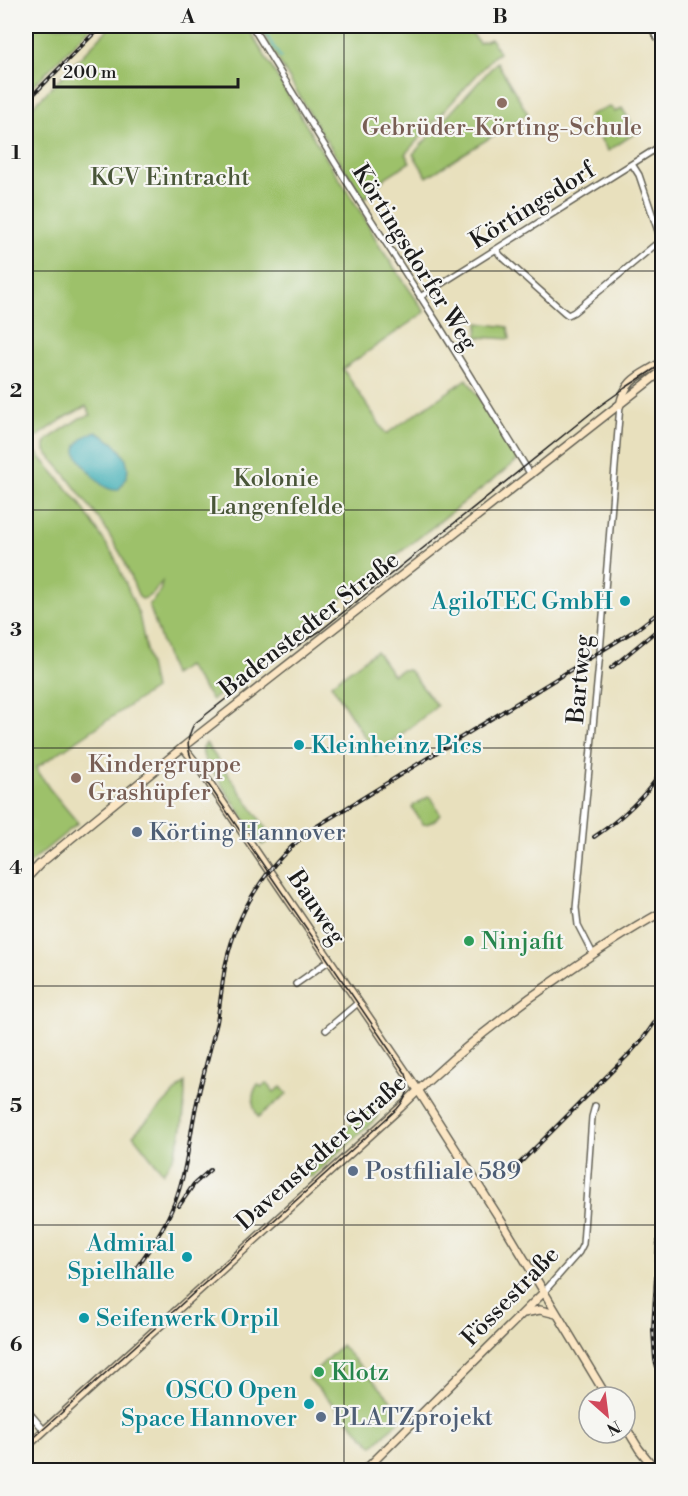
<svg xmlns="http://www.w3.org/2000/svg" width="688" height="1496" viewBox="0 0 688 1496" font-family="'Libre Bodoni',serif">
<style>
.green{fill:#9dc16b;stroke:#5c6e44;stroke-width:1.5}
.water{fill:#39abb3;stroke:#2a6468;stroke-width:1.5}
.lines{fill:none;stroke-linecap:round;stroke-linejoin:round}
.stream{stroke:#39abb3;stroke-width:1.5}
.street-casing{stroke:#636154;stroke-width:8}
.secondary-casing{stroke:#636154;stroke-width:10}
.street{stroke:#fff;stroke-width:5}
.secondary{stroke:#fbe6c4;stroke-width:7}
.tram{stroke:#1c1c1c;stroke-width:1.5}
.rail-casing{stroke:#1c1c1c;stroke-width:4}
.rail{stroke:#f6f6f2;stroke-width:1.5;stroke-dasharray:4.5;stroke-linecap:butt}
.grid{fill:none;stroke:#1c1c1c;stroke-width:1.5;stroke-opacity:0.55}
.education-dot{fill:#8d6e63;stroke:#f6f6f2;stroke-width:2}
.culture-dot{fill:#0f9aa8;stroke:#f6f6f2;stroke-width:2}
.service-dot{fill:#5c6f8a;stroke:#f6f6f2;stroke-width:2}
.leisure-dot{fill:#2e9e5b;stroke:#f6f6f2;stroke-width:2}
.labels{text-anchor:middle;stroke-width:4.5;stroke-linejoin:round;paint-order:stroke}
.education-label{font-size:24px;fill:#785e54;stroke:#f6f6f2}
.park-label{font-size:24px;fill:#495638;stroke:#f6f6f2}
.street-label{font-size:24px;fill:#1c1c1c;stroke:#f6f6f2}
.culture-label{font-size:24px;fill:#0d838f;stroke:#f6f6f2;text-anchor:end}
.service-label{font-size:24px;fill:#4e5e75;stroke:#f6f6f2;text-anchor:start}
.leisure-label{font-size:24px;fill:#27864d;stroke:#f6f6f2;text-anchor:start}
.neatline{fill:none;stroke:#1c1c1c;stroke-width:2}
.grid-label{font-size:20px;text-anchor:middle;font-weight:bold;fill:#1c1c1c}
</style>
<rect width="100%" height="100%" fill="#f6f6f2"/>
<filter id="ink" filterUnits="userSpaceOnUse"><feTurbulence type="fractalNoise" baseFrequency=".0167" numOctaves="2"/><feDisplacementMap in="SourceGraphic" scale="12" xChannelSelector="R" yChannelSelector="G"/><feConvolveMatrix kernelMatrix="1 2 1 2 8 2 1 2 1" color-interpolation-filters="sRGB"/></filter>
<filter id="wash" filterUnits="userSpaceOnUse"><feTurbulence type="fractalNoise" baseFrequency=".008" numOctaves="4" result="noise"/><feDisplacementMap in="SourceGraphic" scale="24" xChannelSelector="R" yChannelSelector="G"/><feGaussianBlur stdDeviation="1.35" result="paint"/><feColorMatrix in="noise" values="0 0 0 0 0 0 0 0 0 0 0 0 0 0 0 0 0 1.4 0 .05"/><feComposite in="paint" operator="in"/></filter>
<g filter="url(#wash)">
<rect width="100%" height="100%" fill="#e8e0bd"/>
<path class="green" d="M26 26H92L26 93Z
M111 26H247L321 150 365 219 380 247 425 312 343 369 386 434 467 379 518 460 212 700 187 666 173 675 149 605 160 592 162 582C156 589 152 597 142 599L139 597 122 556 102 523 64 473 45 451V444L48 439 80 418 91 415 86 406 63 419 37 437 26 427V112L43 96Z
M258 26H467L479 43 491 39 499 53 494 56 405 154 410 162 386 177 364 199 322 134Z
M497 62 528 114 427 177 413 154Z
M609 107 612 108 615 112 622 108 637 132 608 151 588 119 589 115Z
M478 323 508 327 510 339 477 337Z
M26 441 79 502 114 556 139 615 154 689 36 768 49 788 78 823 26 866Z
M376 651 393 675C399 671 402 668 410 671L437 706 376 755 331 684Z
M206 743 273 838 262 845 205 760C202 753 201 749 206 743Z
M428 797H431L440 814C438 819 428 825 423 824L412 808 414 805Z
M185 1082C185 1105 184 1131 175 1152 172 1160 167 1166 163 1173L133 1135Z
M267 1083 274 1092 281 1087 287 1094 258 1117C252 1105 250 1096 258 1084L261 1087Z
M371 1108 377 1112 378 1115 377 1118 313 1176 310 1177 306 1176 303 1172 327 1153 326 1151 334 1145 333 1143 337 1140 335 1138Z
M341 1345 395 1404 391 1409 400 1420 373 1446 308 1378Z"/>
<path class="water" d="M96 432C119 443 141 466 118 490 104 491 96 479 88 470 85 465 79 460 77 455 72 443 87 434 96 432Z"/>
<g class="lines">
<path class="stream" d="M261 26 281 58"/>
</g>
</g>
<g filter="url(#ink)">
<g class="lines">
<defs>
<path id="street" d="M252 26 345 179 438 324 531 475
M650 26 662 45
M496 249 500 255 564 312 568 315 574 312 661 240 639 175 632 164
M420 297 662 145
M593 954 578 925 576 908 600 652 620 405
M296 984 330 960
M326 1030 359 1002
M543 1293 579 1252 583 1244 592 1117 595 1106
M26 1409 44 1430"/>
<path id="secondary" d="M620 405C626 377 641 376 662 362
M183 747 195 762 418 1090 505 1227 607 1397
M26 879 40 864 188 743 662 371
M524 1313 540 1310 556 1314
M625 1426 639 1449 656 1470
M26 1447 400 1108C448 1060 501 1017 557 979 591 955 626 932 662 912
M365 1470 543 1293"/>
</defs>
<use href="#street" class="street-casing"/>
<use href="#secondary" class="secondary-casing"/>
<use href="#street" class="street"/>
<use href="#secondary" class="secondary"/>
<path class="tram" d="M26 1445 397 1109C407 1098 411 1088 406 1074L193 762C186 748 187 737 194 724L274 661 320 631 601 405 625 388 662 364"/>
<defs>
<path id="rail" d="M26 102 101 26
M611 668 662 626
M594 837C621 819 644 798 662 771
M662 1171 653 1330 655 1360 662 1385
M510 1173 632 1051 645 1036 662 1012
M179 1206 194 1184 210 1170
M137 1267C151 1247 165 1227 174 1204 186 1174 189 1142 195 1111 201 1081 210 1051 217 1022 220 1004 222 985 225 967 237 910 267 863 314 828L637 629 662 610"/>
</defs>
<use href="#rail" class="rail-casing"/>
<use href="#rail" class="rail"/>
</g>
</g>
<path class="grid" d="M344 26V1470M26 271H662M26 510H662M26 748H662M26 986H662M26 1225H662"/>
<g class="education-dot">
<circle cx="502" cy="103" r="6"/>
<circle cx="76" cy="778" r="6"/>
</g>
<g class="culture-dot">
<circle cx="625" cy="601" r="6"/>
<circle cx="299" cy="745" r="6"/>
<circle cx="187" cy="1257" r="6"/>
<circle cx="84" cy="1318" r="6"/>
<circle cx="309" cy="1404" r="6"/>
</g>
<g class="service-dot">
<circle cx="137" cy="832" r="6"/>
<circle cx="353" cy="1171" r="6"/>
<circle cx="321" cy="1417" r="6"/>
</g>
<g class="leisure-dot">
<circle cx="469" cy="941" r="6"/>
<circle cx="319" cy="1372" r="6"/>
</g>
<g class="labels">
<g class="education-label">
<text x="502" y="135">Gebrüder-Körting-Schule</text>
<text x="88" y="772" text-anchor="start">Kindergruppe<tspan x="88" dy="28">Grashüpfer</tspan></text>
</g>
<g class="park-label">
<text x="170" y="185">KGV Eintracht</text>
<text x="276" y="486">Kolonie<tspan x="276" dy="28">Langenfelde</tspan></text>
</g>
<g class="street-label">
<text transform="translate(532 205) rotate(-32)" y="8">Körtingsdorf</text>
<text transform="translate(415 257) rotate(58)" y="8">Körtingsdorfer Weg</text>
<text transform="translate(309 624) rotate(-38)" y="8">Badenstedter Straße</text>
<text transform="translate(579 679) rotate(-85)" y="8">Bartweg</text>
<text transform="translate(317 907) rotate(56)" y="8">Bauweg</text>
<text transform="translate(321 1152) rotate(-42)" y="8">Davenstedter Straße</text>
<text transform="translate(510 1296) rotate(-46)" y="8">Fössestraße</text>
</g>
<g class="culture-label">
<text x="613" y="609">AgiloTEC GmbH</text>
<text x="311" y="753" text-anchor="start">Kleinheinz Pics</text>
<text x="175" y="1251">Admiral<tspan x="175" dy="28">Spielhalle</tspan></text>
<text x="96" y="1326" text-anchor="start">Seifenwerk Orpil</text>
<text x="297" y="1398">OSCO Open<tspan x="297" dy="28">Space Hannover</tspan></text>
</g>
<g class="service-label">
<text x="149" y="840">Körting Hannover</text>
<text x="365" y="1179">Postfiliale 589</text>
<text x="333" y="1425">PLATZprojekt</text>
</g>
<g class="leisure-label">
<text x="481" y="949">Ninjafit</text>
<text x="331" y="1380">Klotz</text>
</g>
</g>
<rect width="688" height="1496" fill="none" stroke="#f6f6f2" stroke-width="66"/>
<g transform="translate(607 1415) rotate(152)"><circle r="28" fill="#f6f6f2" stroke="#9f9f9c" stroke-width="1.5"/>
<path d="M0-4.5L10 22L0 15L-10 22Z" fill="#d1495b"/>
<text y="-9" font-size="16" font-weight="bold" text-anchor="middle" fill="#1c1c1c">N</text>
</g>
<path d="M54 78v9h184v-9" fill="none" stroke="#1c1c1c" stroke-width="3"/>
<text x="63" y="78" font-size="18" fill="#1c1c1c" stroke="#f6f6f2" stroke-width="4.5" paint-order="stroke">200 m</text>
<rect x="33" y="33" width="622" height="1430" class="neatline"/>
<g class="grid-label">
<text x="188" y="23">A</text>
<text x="500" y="23">B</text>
<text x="16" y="159">1</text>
<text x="16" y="397">2</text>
<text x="16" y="636">3</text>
<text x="16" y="874">4</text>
<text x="16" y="1112">5</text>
<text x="16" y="1351">6</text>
</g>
</svg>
